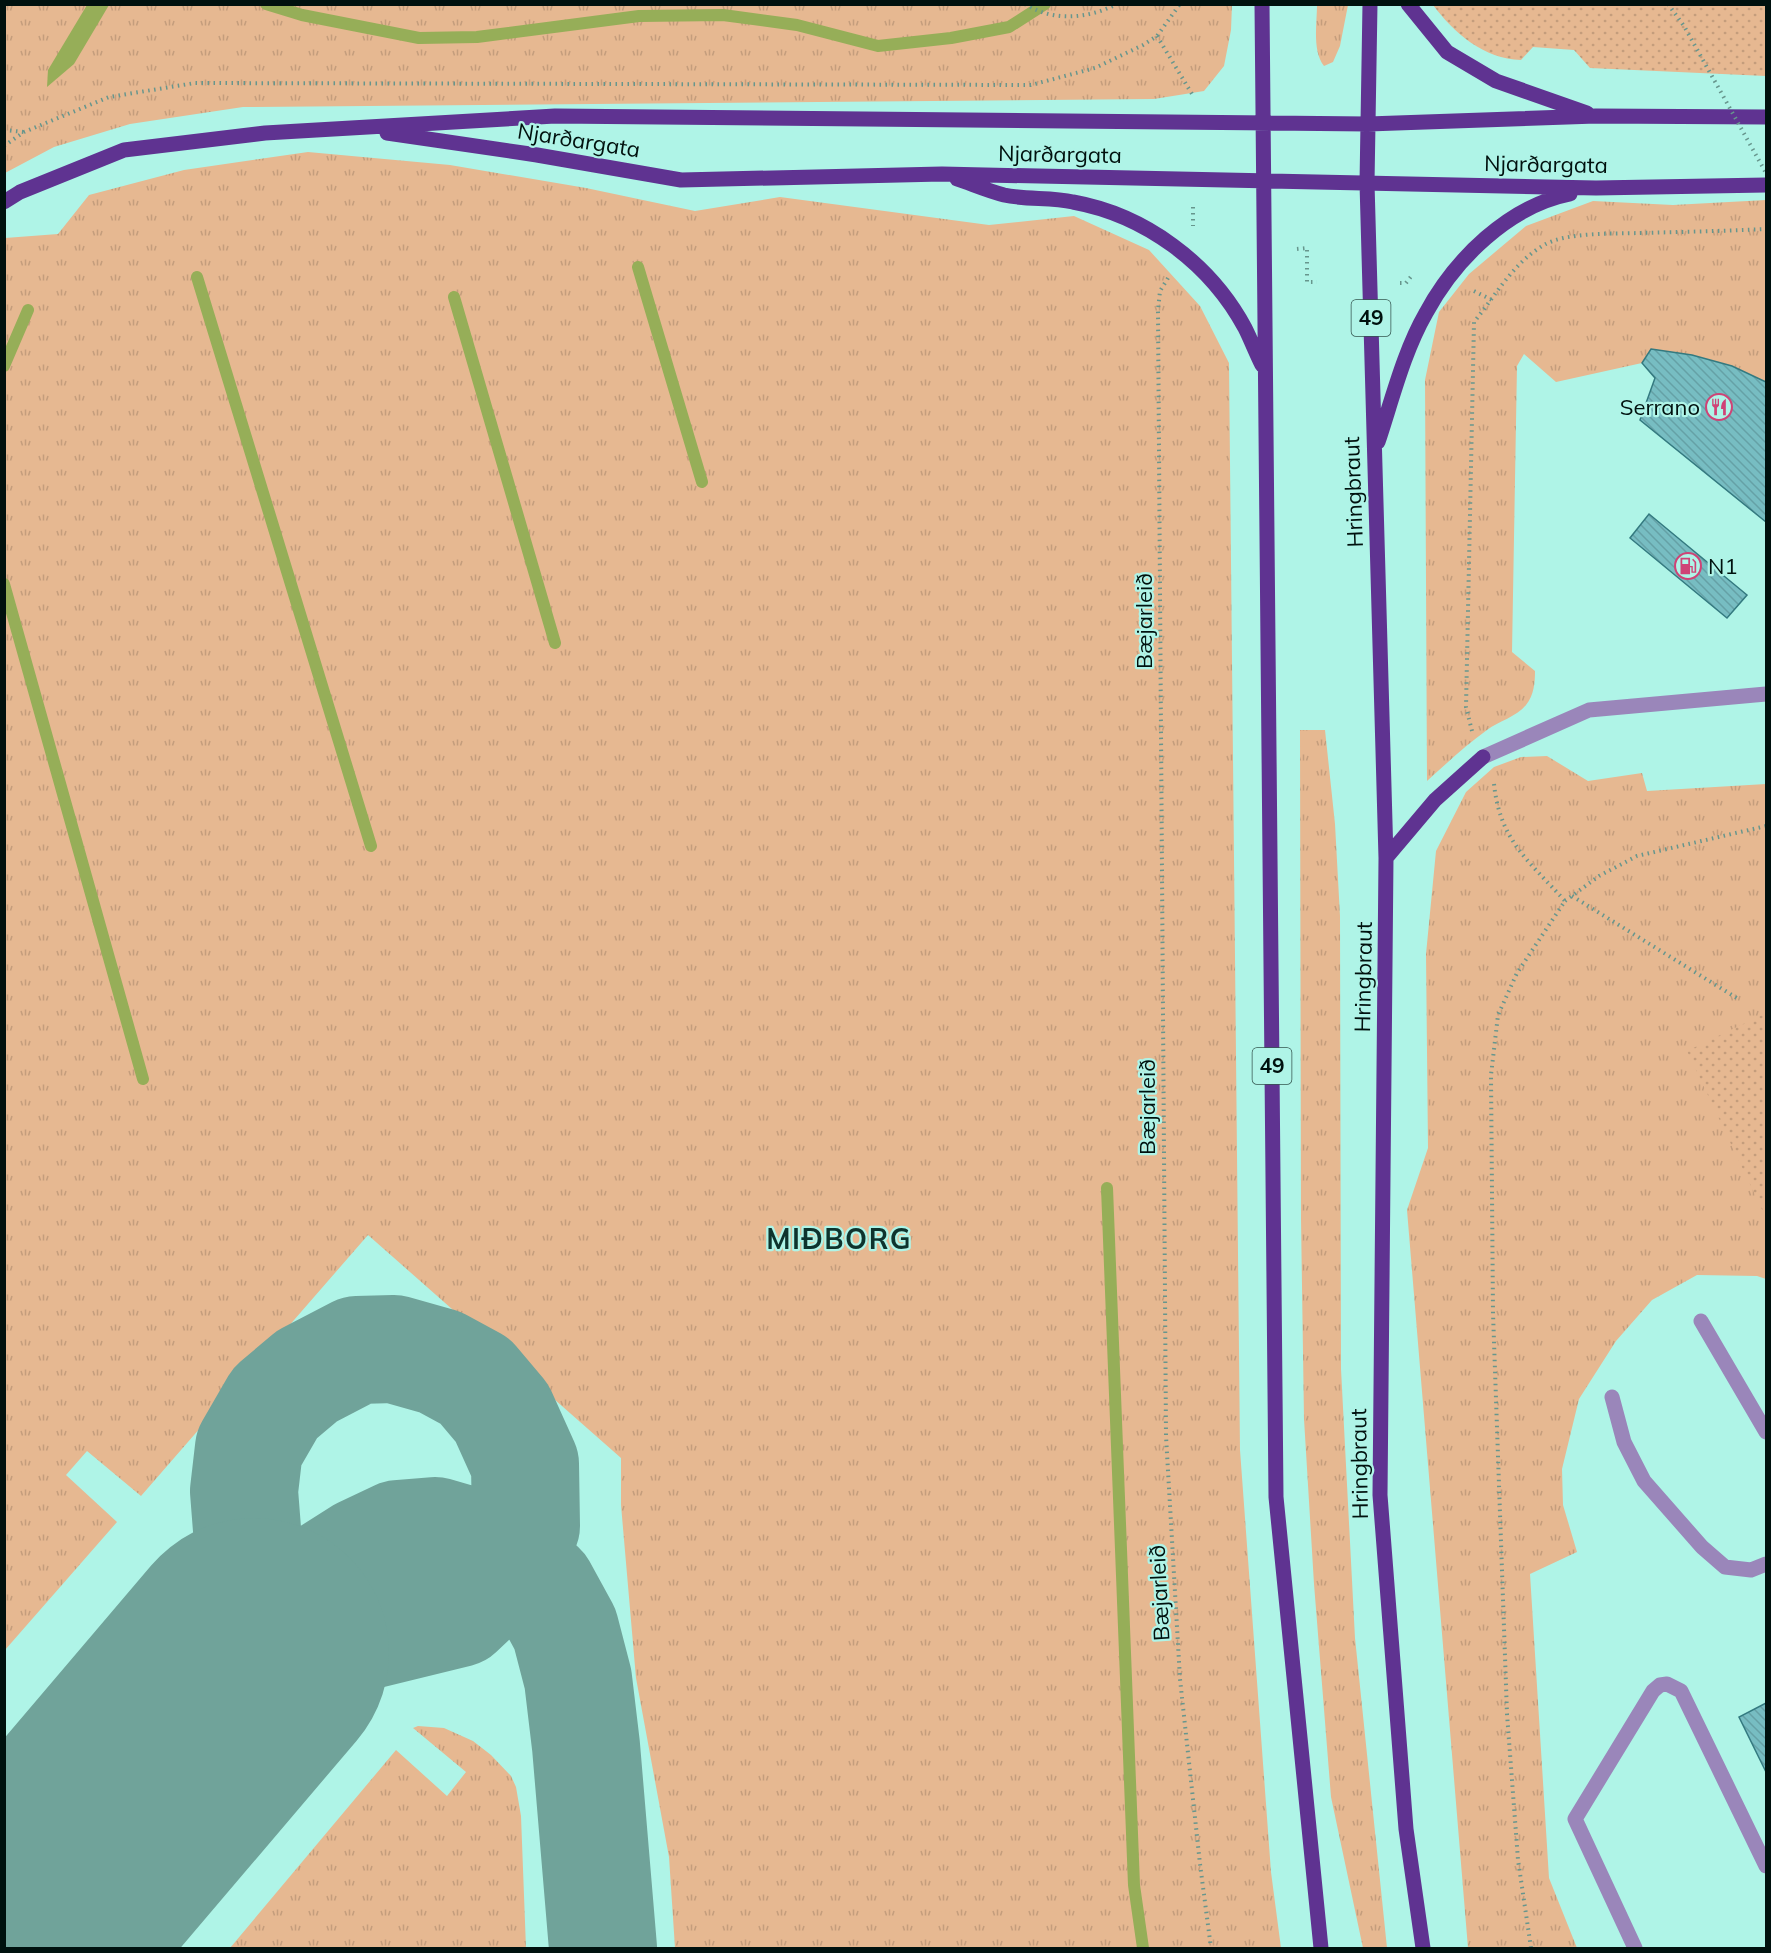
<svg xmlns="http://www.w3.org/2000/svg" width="1771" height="1953" viewBox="0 0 1771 1953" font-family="Mulish,sans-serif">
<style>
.grass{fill:url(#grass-tufts)}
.park{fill:url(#park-dots)}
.water{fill:#96ae58}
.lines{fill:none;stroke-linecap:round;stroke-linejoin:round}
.stream{stroke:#96ae58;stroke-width:12}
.taxiway{stroke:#70a39a;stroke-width:108}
.runway{stroke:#70a39a;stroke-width:270}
.building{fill:url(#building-back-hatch);stroke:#347a80;stroke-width:1.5}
.path{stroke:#67968d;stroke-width:4;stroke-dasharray:1.5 4.5;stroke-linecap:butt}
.minor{stroke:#9a86ba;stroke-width:15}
.major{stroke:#5f3391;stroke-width:15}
.path-bridge{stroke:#67968d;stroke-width:4;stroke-dasharray:1.5 4.5;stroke-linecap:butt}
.labels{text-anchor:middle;stroke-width:4.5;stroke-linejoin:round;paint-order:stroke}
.shield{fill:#aff4e7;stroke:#34554f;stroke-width:1.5}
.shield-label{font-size:21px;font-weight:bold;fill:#00110e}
.street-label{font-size:22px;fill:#00110e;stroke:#aff4e7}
.poi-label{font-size:22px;fill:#00110e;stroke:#aff4e7;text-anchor:end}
.district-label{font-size:28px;font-weight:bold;letter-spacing:1.5px;fill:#0e332d;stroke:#aff4e7}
</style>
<defs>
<pattern id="grass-tufts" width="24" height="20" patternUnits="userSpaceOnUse" patternTransform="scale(1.5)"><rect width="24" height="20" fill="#e6b891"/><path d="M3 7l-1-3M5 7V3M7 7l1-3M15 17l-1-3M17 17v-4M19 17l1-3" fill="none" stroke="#c49d7c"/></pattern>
<pattern id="park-dots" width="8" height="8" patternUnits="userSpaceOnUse" patternTransform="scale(1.5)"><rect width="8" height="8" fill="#e6b891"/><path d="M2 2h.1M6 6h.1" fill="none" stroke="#c49d7c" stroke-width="1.8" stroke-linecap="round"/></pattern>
<pattern id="building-back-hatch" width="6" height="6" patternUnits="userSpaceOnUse" patternTransform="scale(1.5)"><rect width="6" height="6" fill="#77bdc2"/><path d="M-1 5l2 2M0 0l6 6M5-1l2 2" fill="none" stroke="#65a1a6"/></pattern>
</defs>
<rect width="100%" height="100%" fill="#aff4e7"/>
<path class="grass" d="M5 5H1232L1231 30 1224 66 1204 91 1154 99 243 107 130 124 54 147 5 173Z
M1317 5H1348L1340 46 1333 62 1324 66C1312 51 1317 23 1317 5Z
M308 152 450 165 586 188 695 211 780 197 989 225 1074 216 1149 250 1200 306 1229 363 1240 1450 1271 1872 1281 1948H675L669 1857 636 1678 621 1505V1458L368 1235 141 1496 87 1451 66 1475 117 1522 5 1650V238L58 234 89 195 184 170Z
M1766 200V382C1726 364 1695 355 1651 349L1642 363 1556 382 1524 354 1517 366 1512 652 1535 671C1535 683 1534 695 1526 705 1516 717 1499 721 1487 730 1466 745 1446 764 1427 781L1425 380 1439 312 1469 274 1526 226 1593 201 1673 205Z
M1300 730H1325L1335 824 1340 916 1341 1369 1355 1638 1387 1948H1363L1331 1797 1314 1584 1304 1419 1301 1219Z
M1547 756 1588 781 1642 773 1647 791 1766 784V1279L1757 1276 1697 1275 1652 1300 1616 1341 1579 1399 1562 1469 1563 1505 1577 1552 1530 1574 1549 1878 1577 1948H1468L1407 1210 1428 1148 1426 954 1436 851 1466 792 1494 767 1521 757Z
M418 1726 444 1728 473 1741 491 1755 511 1776 516 1787 521 1816 526 1948H230L396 1750 447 1796 466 1772 413 1728Z"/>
<path class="park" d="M1433 5H1766V76L1590 68 1574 50 1533 47 1521 60C1484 59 1454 33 1433 5Z
M1766 1013V1218L1687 1051Z"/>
<path class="water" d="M87 5H109L74 64 47 87 48 70Z"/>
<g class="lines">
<path class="stream" d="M266 4 302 15 419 38 477 37 639 16 723 15 797 25 878 46 951 38 1009 27 1045 4
M638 267 702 482
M197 277 371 846
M454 297 555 643
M4 366 28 310
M4 584 143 1079
M1107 1188 1134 1885 1143 1948"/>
<path class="taxiway" d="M254 1653 324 1575 362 1551 398 1534 435 1531 501 1550 542 1587 565 1629 578 1679 586 1746 603 1948
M177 1744 187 1735 236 1691 312 1649 459 1613 501 1573 526 1526 525 1464 502 1413 475 1381 440 1362 394 1349 357 1350 307 1376 275 1403 249 1448 244 1491 249 1555 238 1607 215 1677 187 1735"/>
<path class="runway" d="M4 1947 254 1653"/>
</g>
<path class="building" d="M1651 349 1692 355 1732 366 1766 382V522L1640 420 1655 378 1642 363Z
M1649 514 1747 595 1727 618 1630 538Z
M1766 1703V1772L1739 1717Z"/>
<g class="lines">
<path class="path" d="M1025 4C1054 22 1087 19 1117 4
M1157 36 1192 94
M4 130 24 132
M4 146 24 132 109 97 195 83 1031 85 1095 68 1143 45 1157 36 1180 4
M1193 207V226
M1297 249 1307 248V282H1317
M1168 278 1160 291 1158 310 1166 1436 1180 1679 1200 1864 1211 1948
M1400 283H1406L1413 274
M1474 291 1492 300
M1472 731 1466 707 1474 322C1496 295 1513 263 1544 245 1566 232 1613 234 1639 233 1681 232 1724 231 1766 229
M1494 784C1500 841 1529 861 1565 901L1517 973 1498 1015 1491 1075 1493 1313 1507 1714 1518 1860 1531 1948
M1572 896 1740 1000
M1565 901 1599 876 1637 856 1766 826"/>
<path class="minor" d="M1483 757 1589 710 1766 694
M1701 1321 1766 1432
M1612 1397 1624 1442 1644 1481 1702 1547 1725 1567 1751 1570 1766 1564
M1635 1948 1575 1819 1653 1691 1660 1685 1667 1684 1681 1691 1766 1866"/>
<path class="major" d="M1262 4 1276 1497 1321 1948
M1370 4 1367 183 1386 858 1380 1495 1406 1829 1423 1948
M1408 4 1447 52 1496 81 1587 113
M387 133 537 155 681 180 942 174 1596 188 1766 185
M957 179C972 184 988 191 1004 195 1027 200 1051 197 1073 202 1145 215 1210 263 1245 328 1251 340 1256 353 1262 365
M4 202 20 192 124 150 265 133 555 116 1368 124 1596 116 1766 117
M1378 442C1392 400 1404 351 1426 313 1455 259 1509 206 1570 194
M1386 858 1435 800 1483 757"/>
<path class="path-bridge" d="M1668 4 1684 26 1766 173"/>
</g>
<defs>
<symbol id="restaurant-ring" viewBox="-11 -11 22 22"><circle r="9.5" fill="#aff4e7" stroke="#cf4376" stroke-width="1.5"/><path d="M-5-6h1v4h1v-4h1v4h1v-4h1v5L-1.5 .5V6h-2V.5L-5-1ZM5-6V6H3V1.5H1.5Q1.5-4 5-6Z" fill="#cf4376"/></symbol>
<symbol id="fuel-ring" viewBox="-11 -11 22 22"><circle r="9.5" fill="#aff4e7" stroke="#cf4376" stroke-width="1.5"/><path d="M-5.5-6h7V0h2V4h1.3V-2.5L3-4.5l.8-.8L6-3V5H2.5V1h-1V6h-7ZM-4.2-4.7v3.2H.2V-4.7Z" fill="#cf4376"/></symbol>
</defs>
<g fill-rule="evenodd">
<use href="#restaurant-ring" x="1704" y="392" width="30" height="30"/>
<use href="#fuel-ring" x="1673" y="551" width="30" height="30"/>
</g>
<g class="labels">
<g class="shield">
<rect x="1351.5" y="300" width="39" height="36" rx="4.5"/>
<rect x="1252.5" y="1048" width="39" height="36" rx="4.5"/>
</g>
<g class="shield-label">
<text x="1371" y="325">49</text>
<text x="1272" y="1073">49</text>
</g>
<g class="street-label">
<text transform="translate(579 140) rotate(9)" y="8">Njarðargata</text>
<text transform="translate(1060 154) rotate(1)" y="8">Njarðargata</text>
<text transform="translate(1546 164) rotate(1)" y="8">Njarðargata</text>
<text transform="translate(1353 492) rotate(-92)" y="8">Hringbraut</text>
<text transform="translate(1144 621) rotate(-90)" y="8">Bæjarleið</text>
<text transform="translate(1363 977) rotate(-89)" y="8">Hringbraut</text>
<text transform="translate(1147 1107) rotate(-90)" y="8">Bæjarleið</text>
<text transform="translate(1359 1464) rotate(-91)" y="8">Hringbraut</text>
<text transform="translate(1159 1593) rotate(-93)" y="8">Bæjarleið</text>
</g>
<g class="poi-label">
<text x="1700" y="415">Serrano</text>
<text x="1708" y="574" text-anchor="start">N1</text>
</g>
<g class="district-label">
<text x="839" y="1249">MIÐBORG</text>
</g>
</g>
<rect width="1771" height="1953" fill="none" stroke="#00110e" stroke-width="12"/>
</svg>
